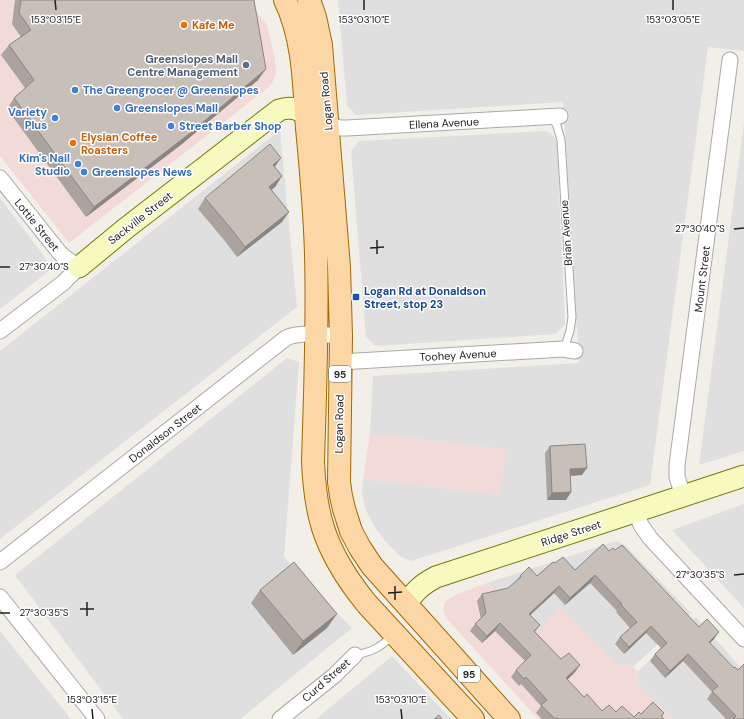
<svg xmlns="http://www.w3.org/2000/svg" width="744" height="719" viewBox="0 0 744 719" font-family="'DM Sans',sans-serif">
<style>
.residential{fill:#e0dfdf}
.commercial{fill:#f2dad9}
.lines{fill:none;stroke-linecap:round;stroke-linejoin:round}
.lane-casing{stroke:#a9a9a9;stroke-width:9}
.street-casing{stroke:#a9a9a9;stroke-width:17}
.secondary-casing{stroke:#707d05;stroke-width:23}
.primary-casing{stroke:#a06b00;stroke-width:24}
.lane{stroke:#fff;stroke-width:7}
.street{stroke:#fff;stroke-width:15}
.secondary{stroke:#f7fabf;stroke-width:21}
.primary{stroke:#fcd6a4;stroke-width:22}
.wall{fill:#aba49e}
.shaded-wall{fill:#8b8681}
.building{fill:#c7bfb8;stroke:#8b8681}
.ticks{fill:none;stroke:#222;stroke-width:1.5}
.food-dot{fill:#e8710a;stroke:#fff;stroke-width:1.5}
.service-dot{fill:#5c6f8a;stroke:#fff;stroke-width:1.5}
.shop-dot{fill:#3f7fe0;stroke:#fff;stroke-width:1.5}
.transit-dot{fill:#1a4fb4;stroke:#fff;stroke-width:1.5}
.labels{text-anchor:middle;stroke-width:3;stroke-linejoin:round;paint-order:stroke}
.shield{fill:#fff;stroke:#646464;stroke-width:1}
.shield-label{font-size:10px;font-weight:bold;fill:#222}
.food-label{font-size:11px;font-weight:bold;fill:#c56008;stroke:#fff;text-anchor:start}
.service-label{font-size:11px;font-weight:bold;fill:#4e5e75;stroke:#fff;text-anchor:end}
.shop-label{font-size:11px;font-weight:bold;fill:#366cbe;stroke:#fff;text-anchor:start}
.street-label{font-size:11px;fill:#222;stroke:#fff}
.transit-label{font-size:11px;font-weight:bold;fill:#164399;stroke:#fff;text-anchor:start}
.ticks-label{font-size:10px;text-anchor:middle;fill:#222;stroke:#fff;stroke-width:3;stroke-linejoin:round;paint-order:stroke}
</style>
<rect width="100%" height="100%" fill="#f2efe9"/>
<path class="residential" d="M338 0H744V51L708 47 650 485 411 561 401 557 385 541 377 530 368 515 364 504 362 490 363 479 500 494 505 449 370 434 373 376 579 363 563 102 356 115 347 106Z
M744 122V451L699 465Z
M280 130 297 307 0 539V351Z
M545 131 550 133 554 137 557 142 565 325 555 334 376 346 366 337 351 151 359 141Z
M0 198 53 268 0 309Z
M287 358 299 362 284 557 352 628 240 719H123L15 575Z
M744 504V608L672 530Z
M616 541 625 545 691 613 633 667 617 665 560 607 538 633 487 583Z
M696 617 744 671V719H672L637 684 638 671Z
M0 631 71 719H0Z
M392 656 451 719H316Z"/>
<path class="commercial" d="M0 0H248L267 25 275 59 276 70 275 77 272 83 269 87 69 243 0 156Z
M370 434 506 449 500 494 363 479Z
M487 583 537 633 560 607 617 665 633 667 638 671 637 684 672 719H538L447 619 443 610 445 602 455 595Z"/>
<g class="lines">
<defs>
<path id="lane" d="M552 117 557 126 561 140 572 317 570 331 564 349
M355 655C372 652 381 647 393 635"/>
<path id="street" d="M328 124 340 128H347L560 116
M0 178 59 252 64 257 79 267 63 283 0 331
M340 362 563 349 575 351
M683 496 677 477V465L730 60
M636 512 641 525 650 538 744 639
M0 562 286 338C300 331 325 335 341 336
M0 597 97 719
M280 719 335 675 355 655"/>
<path id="secondary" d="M79 267 125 229 279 110C290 106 296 109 306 113
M406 604C416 590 421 585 436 577L744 476"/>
<path id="primary" d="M285 0C304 39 304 86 307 128 311 170 315 213 316 255 318 324 315 393 313 462 314 484 316 506 323 528 332 556 349 582 367 604L473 719
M309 0 315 17 321 45 339 267 341 336 339 482 341 496 344 509 351 531 360 548 372 566 509 719"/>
</defs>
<use href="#lane" class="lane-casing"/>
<use href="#street" class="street-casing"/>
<use href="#secondary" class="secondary-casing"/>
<use href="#primary" class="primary-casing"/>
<use href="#lane" class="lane"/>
<use href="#street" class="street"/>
<use href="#secondary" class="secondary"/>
<use href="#primary" class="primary"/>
</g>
<path class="wall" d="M15 0H254L258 80 182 144 86 217 7 109 14 98 25 88 1 55 9 45 21 37 12 24Z
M275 167 282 176 275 187 271 190 282 222 237 257 224 240 198 209 205 198Z
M550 446 582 475 570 476 571 492 566 500H547L545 453Z
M609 551 699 627 714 639 710 643 744 719H726L707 699 712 692 683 661 665 678 650 661 655 654 661 648 646 633 624 654 615 644 620 637 630 628 616 612 617 611 590 583 565 605 554 593 530 615 540 625 535 632 561 659 580 665 575 672 567 680 584 697 602 711 616 712 634 717 641 714 664 713 662 717 664 719H542L536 713 541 706 521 684 519 686 511 677 516 670 525 661 495 631 482 643 470 631 475 624 481 619 477 601 482 594 508 588 516 581 520 576H537L555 563 575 570Z
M260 590 327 628 293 655 251 603Z"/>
<path class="shaded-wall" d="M266 69 258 80 182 144 86 217 94 207Z
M281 158 274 168 273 165Z
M282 176 275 187 262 198 269 187Z
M289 212 282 222 237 257 245 247Z
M587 468 582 475 565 476 570 469Z
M571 492 566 500H547L552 493Z
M595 575 590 583 565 605 570 598Z
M559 586 554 593 524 621 529 614Z
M337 614 327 628 293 655 303 641Z
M500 623 495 631 482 643 487 636Z
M651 626 646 633 624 654 629 647Z
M719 632 714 639 704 649 709 642Z
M688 654 683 661 665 678 670 671Z
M580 665 575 672 561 686 566 678Z"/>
<path class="building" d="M21 0H254L266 69 189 134 94 207 14 98 22 91 34 80 9 45 31 30 19 13Z
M270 144 281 158 273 165 282 176 269 187 289 212 245 247 232 230 205 198Z
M585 444 587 468 570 469 571 492 552 493 550 446Z
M603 544 609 551 613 548 615 550 622 545 699 627 707 619 719 632 709 642 734 668 735 667 738 670 744 664V719H733L736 716 712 691 718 686 688 654 670 671 655 654 667 643 651 626 629 647 620 637 637 622 621 605 622 604 595 575 570 598 559 586 529 614 540 625 534 631 561 659 569 653 580 665 566 678 584 697 587 694 602 711 609 705 616 712 622 706 634 717 639 712 641 714 653 702 664 713 661 716 664 719H558L557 718 555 719 541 705 547 700 526 677 524 679 516 670 531 655 500 623 487 636 475 624 486 613 482 594 508 588 521 577 520 576 529 567 537 576 553 562 555 563 563 557 575 570Z
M294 562 337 614 303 641 260 590Z
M439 715 442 719H434Z"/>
<path class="ticks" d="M55 0 56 10M364 0V10M673 0V10M734 229 744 228M377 240V254M370 248 384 247M0 267H10M734 575 744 574M395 586V600M388 593 402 592M87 602V616M80 609H94M0 613H10M92 709 93 719M401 709 402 719"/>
<g class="food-dot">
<circle cx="184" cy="25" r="4"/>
<circle cx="73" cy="143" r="4"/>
</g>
<circle class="service-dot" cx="246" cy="65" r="4"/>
<g class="shop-dot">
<circle cx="75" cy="90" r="4"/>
<circle cx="117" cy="108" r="4"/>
<circle cx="55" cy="118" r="4"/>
<circle cx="171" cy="126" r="4"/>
<circle cx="78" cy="164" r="4"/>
<circle cx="84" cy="172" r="4"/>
</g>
<rect class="transit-dot" x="352" y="293" width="8" height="8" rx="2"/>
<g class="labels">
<g class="shield">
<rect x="329" y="366" width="22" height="16" rx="3"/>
<rect x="458" y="666" width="22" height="16" rx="3"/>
</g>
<g class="shield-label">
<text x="340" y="378">95</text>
<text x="469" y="678">95</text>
</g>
<g class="food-label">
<text x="192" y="29">Kafe Me</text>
<text x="81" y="141">Elysian Coffee<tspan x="81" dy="13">Roasters</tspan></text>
</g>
<g class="service-label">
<text x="238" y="63">Greenslopes Mall<tspan x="238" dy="13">Centre Management</tspan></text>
</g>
<g class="shop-label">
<text x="83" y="94">The Greengrocer @ Greenslopes</text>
<text x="125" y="112">Greenslopes Mall</text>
<text x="47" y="116" text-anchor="end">Variety<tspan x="47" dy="13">Plus</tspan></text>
<text x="179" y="130">Street Barber Shop</text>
<text x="70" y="162" text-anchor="end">Kim's Nail<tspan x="70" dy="13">Studio</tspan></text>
<text x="92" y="176">Greenslopes News</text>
</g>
<g class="street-label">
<text transform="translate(326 101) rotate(-95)" y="4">Logan Road</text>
<text transform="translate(444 123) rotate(-3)" y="4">Ellena Avenue</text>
<text transform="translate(140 218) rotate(-38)" y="4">Sackville Street</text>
<text transform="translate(37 225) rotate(51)" y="4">Lottie Street</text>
<text transform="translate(566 233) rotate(-94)" y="4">Brian Avenue</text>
<text transform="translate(702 279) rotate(-83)" y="4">Mount Street</text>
<text transform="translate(458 355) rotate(-3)" y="4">Toohey Avenue</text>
<text transform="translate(339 424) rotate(-89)" y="4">Logan Road</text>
<text transform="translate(165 433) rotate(-38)" y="4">Donaldson Street</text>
<text transform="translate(571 533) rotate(-18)" y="4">Ridge Street</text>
<text transform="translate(326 680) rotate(-41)" y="4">Curd Street</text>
</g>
<g class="transit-label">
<text x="364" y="295">Logan Rd at Donaldson<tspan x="364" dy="13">Street, stop 23</tspan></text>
</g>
</g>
<g class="ticks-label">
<text x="56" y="23">153°03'15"E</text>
<text x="364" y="23">153°03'10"E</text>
<text x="673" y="23">153°03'05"E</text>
<text x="700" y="232">27°30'40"S</text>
<text x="44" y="270">27°30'40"S</text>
<text x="700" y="578">27°30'35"S</text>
<text x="44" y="616">27°30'35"S</text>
<text x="92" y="703">153°03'15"E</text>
<text x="401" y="703">153°03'10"E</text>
</g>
</svg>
